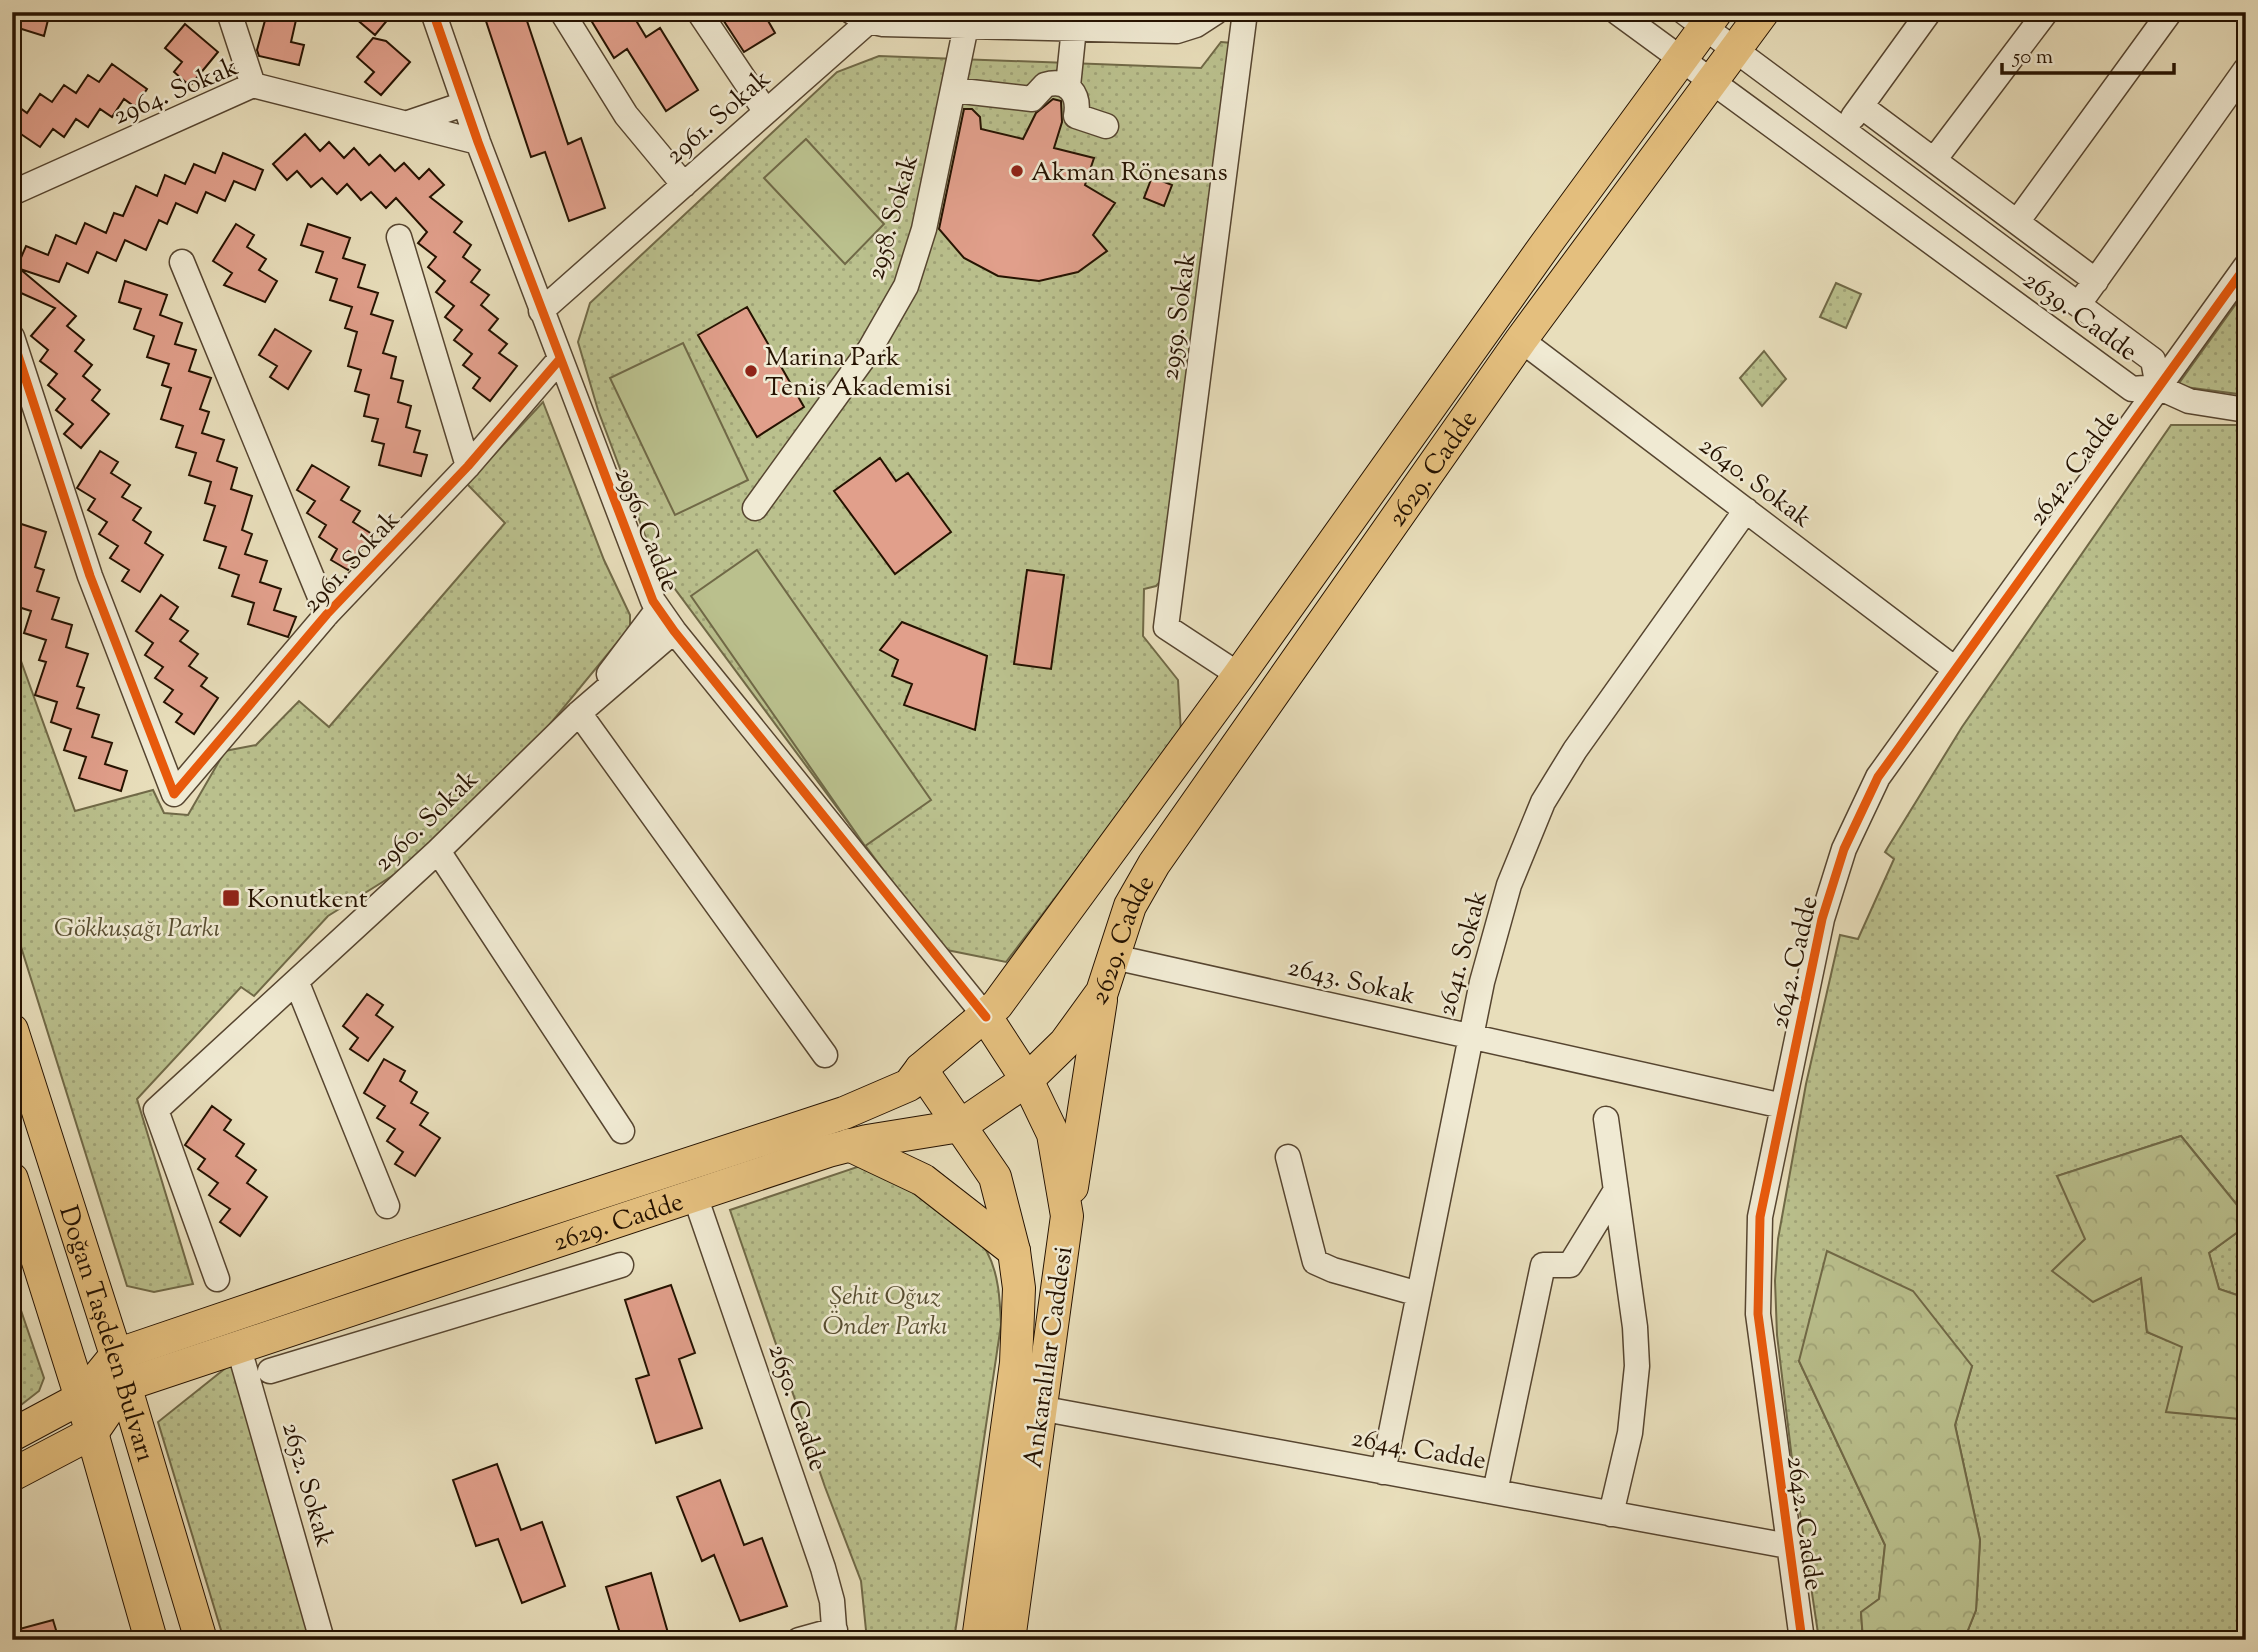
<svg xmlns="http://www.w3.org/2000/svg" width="2258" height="1652" viewBox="0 0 2258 1652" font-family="'Sorts Mill Goudy',serif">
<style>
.grass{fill:url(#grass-dots);stroke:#706947;stroke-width:2}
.forest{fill:url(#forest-crowns);stroke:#706947;stroke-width:2}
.garden{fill:#bac08d;stroke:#706947;stroke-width:2}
.building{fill:#e19f8b;stroke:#251201;stroke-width:2}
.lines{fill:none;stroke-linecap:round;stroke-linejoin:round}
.minor-casing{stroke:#564530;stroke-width:27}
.major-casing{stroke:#251201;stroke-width:34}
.minor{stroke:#f0ead3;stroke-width:24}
.major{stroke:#e4bf7e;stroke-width:32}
.cycleway-casing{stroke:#f0ead3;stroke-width:13}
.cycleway{stroke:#e8590c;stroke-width:9}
.poi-dot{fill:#8f2418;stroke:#f0ead3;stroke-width:2.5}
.labels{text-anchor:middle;stroke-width:5;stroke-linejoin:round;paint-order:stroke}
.street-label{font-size:26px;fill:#251201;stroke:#f0ead3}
.poi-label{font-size:26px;fill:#251201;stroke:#f0ead3;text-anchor:start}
.park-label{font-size:26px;font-style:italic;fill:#594f32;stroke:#f0ead3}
</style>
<defs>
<pattern id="grass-dots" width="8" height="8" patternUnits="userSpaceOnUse" patternTransform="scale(1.75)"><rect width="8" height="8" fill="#bac08d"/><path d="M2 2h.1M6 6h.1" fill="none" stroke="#a0a478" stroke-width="1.8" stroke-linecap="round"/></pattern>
<pattern id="forest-crowns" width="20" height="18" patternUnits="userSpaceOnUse" patternTransform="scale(1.75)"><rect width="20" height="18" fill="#bac08d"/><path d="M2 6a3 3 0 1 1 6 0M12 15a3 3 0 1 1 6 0" fill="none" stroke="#a0a478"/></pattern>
</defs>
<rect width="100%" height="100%" fill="#e8debb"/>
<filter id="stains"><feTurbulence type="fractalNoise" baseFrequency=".00286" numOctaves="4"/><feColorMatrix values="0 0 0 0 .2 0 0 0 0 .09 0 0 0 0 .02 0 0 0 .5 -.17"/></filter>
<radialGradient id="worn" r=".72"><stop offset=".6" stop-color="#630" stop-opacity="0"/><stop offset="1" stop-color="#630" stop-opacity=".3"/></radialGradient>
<path class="grass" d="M1221 42 1232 43 1167 574 1156 586 1144 589 1143 636 1178 680 1181 733 1006 962 942 949 655 562 598 410 578 342 590 303 837 72 879 56 1201 68Z
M1836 283 1861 294 1846 328 1820 317Z
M2246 290V395L2177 386Z
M1764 351 1786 379 1762 406 1740 378Z
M543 402 604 560 630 615V627L532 746 421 858 328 916 254 996 241 987 137 1099 193 1284 154 1292 127 1286 12 918V636L75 811 153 790 164 813 188 815 225 751 256 745 299 701 329 727 505 523 467 484Z
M2171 425H2246V1216L2181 1136 2057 1176 2141 1277 2147 1332 2182 1346 2239 1419 2246 1478V1640H1964L1976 1610 1980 1540 1955 1425 1972 1366 1799 1361 1885 1545 1879 1599 1861 1613 1863 1640H1819L1792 1459 1777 1335 1775 1281 1778 1239 1806 1084 1840 935 1858 939 1894 859 1885 852 1962 727Z
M866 1164C900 1181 969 1218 987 1252 999 1274 1000 1301 1001 1325L954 1640H867L861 1581 825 1487 730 1210Z
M2246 1226V1298L2219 1289 2209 1253Z
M12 1284 44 1378 39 1391 12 1412Z
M232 1363 312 1640H224L158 1422Z"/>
<path class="forest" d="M2181 1136 2246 1216V1226L2209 1253 2219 1289 2246 1298V1478L2239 1419 2166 1412 2182 1347 2147 1332 2141 1278 2093 1302 2052 1271 2085 1239 2057 1176Z
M1827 1251 1913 1291 1972 1366 1955 1425 1980 1540 1976 1610 1964 1640H1863L1861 1612 1879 1599 1885 1545 1799 1361Z"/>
<path class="garden" d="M806 139 884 224 845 264 764 178Z
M683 343 748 480 675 515 610 378Z
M757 550 931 800 865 846 691 596Z"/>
<path class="building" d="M12 12H50L44 36 12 26Z
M348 12H394L375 35Z
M483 12H524L568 144 581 138 605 208 569 221 545 152 531 157Z
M586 12H631L646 37 660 28 698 90 666 111 627 49 614 58Z
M718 12H763L775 33 744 52Z
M267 13 296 20 291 42 304 45 299 65 259 56 257 50Z
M185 24 218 52 190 86 174 72 182 62 165 48Z
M373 38 386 41 410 62 381 95 365 82 374 72 357 57Z
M112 64 147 89 135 107 124 99 112 117 100 109 88 127 76 119 64 137 53 129 40 147 12 128V102L27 113 40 94 52 102 64 85 76 93 88 75 99 82Z
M1053 99 1061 101 1062 122 1054 148 1094 158 1085 185 1115 203 1093 235 1107 251 1078 272 1039 281 998 276 964 258 939 229 964 109H972L980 117 981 129 1023 139 1036 113Z
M305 134 320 151 329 142 344 158 354 148 369 165 380 155 395 171 404 163 419 179 429 169 444 185 430 197 462 222 454 232 471 245 463 257 480 270 471 282 489 295 481 305 498 319 489 330 507 344 499 353 517 366 490 401 473 388 480 378 463 365 472 354 454 340 462 330 445 317 454 306 436 292 445 281 428 267 436 257 418 243 427 232 396 198 386 208 371 192 361 200 347 184 337 194 322 178 311 187 297 171 287 180 273 164Z
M223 153 263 170 255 190 234 181 225 201 206 192 197 213 176 203 167 224 159 220 146 250 125 240 116 261 97 252 88 273 67 263 59 282 20 269 76 316 67 326 84 340 75 351 92 365 83 376 100 390 92 400 109 414 81 448 64 434 73 424 56 410 65 399 48 385 57 374 40 361 48 350 31 336 55 308 12 289V263L17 267 26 246 48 255 56 235 76 244 85 223 106 233 114 213 123 216 136 186 157 196 165 175 185 184 194 164 215 173Z
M1152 177 1172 185 1164 206 1144 198Z
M236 224 254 235 247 247 266 259 259 270 277 281 265 302 224 285 232 273 213 261Z
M308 224 350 238 343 258 365 265 358 287 378 293 371 314 393 321 383 353 396 357 391 378 403 381 398 402 411 406 406 427 420 431 414 452 427 455 421 476 379 465 384 444 372 441 378 419 364 416 369 395 355 391 361 370 348 366 357 332 345 328 352 307 330 300 337 279 316 272 323 252 301 245Z
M125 281 167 295 160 315 182 323 175 344 196 350 189 371 211 378 200 409 209 412 202 433 224 440 217 461 237 468 231 489 252 496 242 530 252 534 245 554 267 561 260 582 281 589 274 610 296 617 288 637 248 624 254 603 232 596 239 575 219 568 226 547 204 540 215 506 205 503 211 482 189 475 196 453 176 447 183 426 161 419 171 388 162 385 169 364 147 357 154 336 134 329 141 309 119 302Z
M747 307 804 407 757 437 698 335Z
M275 329 311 351 288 389 270 377 277 366 259 355Z
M100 451 118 462 111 473 130 485 122 497 141 508 133 520 151 532 145 543 163 555 140 592 122 581 129 570 110 558 118 546 99 534 107 522 88 510 95 499 77 488Z
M880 458 896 481 908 473 951 532 895 574 834 491Z
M312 465 349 487 341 500 360 511 353 522 372 534 348 570 331 560 337 549 319 537 326 525 307 513 315 501 297 490Z
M12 521 46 532 35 567 44 570 37 591 59 598 52 619 72 625 66 647 88 654 77 686 84 688 77 708 99 715 92 737 112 743 105 764 127 771 121 791 79 778 86 757 64 750 71 729 51 722 57 702 35 695 46 662 39 660 46 640 24 633 31 611 12 605 18 584 12 582Z
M1027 570 1064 575 1051 669 1014 664Z
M161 595 178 607 170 619 188 631 180 641 198 654 189 666 207 678 201 686 218 698 194 734 176 722 182 714 164 702 173 690 155 678 163 667 145 655 153 643 136 631Z
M902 622 987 656 975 730 904 705 912 684 892 676 898 660 880 650Z
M367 994 383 1005 376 1015 393 1027 368 1061 350 1049 358 1038 343 1026Z
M384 1059 405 1071 400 1081 417 1092 411 1103 428 1113 420 1125 440 1138 415 1176 395 1164 403 1152 387 1141 395 1129 377 1118 385 1106 364 1093Z
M212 1106 231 1120 224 1130 244 1144 236 1156 256 1170 247 1183 267 1197 240 1236 220 1222 230 1209 209 1195 218 1183 198 1169 205 1159 185 1145Z
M671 1285 695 1353 679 1359 702 1428 656 1443 636 1379 649 1375 625 1300Z
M497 1464 521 1530 542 1522 565 1586 522 1603 498 1539 476 1546 453 1480Z
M720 1480 744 1545 762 1538 787 1606 740 1621 714 1555 702 1561 677 1497Z
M651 1573 670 1640H622L606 1587Z
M53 1620 59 1640H12V1631Z"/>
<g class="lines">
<defs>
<path id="minor" d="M229 12 253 85
M433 12 478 142 653 601 674 631 986 1017
M562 12 626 115 684 185
M699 12 766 112
M852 12 869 21 883 24 1177 31 1196 25 1216 12
M1617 12 2132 389 2158 387
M1684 12 2153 360 2158 387
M1068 86 1074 28
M953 90 1032 99 1045 85C1068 78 1080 94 1076 116L1106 126
M1861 106 2096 281
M1853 117 1929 12
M408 123 464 104
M1934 160 2046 12
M12 193 253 85 478 142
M2017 222 2170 12
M399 237 468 466
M182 262 327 614
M2086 294 2246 69
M541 311 869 21
M12 337 90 576 174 794 327 614 468 466 560 359
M1521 340 1955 669
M2158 387 2189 401 2246 410
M755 508 870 349 906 286 924 229 966 26
M609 674 658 609
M1239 675 1166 627 1245 12
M579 713 825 1055
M438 851 622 1131
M1114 957 1783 1106
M297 983 387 1206
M1606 1119 1635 1327 1637 1366 1630 1433 1611 1514
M1288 1157 1315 1262 1333 1270 1419 1294
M695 1196 823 1568 832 1601 835 1640
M217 1279 156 1110 438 851 579 713 674 631
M238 1345 322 1640
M270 1371 621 1265
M1039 1408 1788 1546
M1383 1472 1482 982 1509 885 1543 802 1575 750 1746 510
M1495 1492 1543 1265H1570L1616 1190
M799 1640 835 1630
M1802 1640 1758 1314 1760 1217 1822 919 1844 849 1878 777 2246 266"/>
<g id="major">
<path d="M986 1017 1027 1080 1053 1134 1067 1216 1009 1640"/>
<path id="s1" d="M12 1030 116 1355 201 1640"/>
<path d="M921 1069 995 1177 1014 1251 1019 1288 1016 1363 978 1640"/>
<path d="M849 1145 923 1180 1014 1251"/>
<path d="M12 1179 92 1433 151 1640"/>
<path d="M1072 1187 1101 1000"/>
<path d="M116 1355 407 1256 844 1113 909 1085 921 1069 997 1005 1239 675 1546 244 1716 12"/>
<path d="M12 1435 81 1398 116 1355"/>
<path id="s2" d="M12 1475 92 1433 125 1385 828 1151 867 1141 960 1126 1027 1080 1065 1043 1102 992 1130 906 1154 864 1521 340 1763 12"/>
</g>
</defs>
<use href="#minor" class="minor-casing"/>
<use href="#major" class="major-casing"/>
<use href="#minor" class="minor"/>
<use href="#major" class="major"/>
<defs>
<path id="cycleway" d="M433 12 478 142 653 601 674 631 986 1017
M12 337 90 576 174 794 327 614 468 466 560 359
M1802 1640 1758 1314 1760 1217 1822 919 1844 849 1878 777 2246 266"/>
</defs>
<use href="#cycleway" class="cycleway-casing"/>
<use href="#cycleway" class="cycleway"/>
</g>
<g class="poi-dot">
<circle cx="1017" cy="171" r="7"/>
<circle cx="751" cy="371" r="7"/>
<rect x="222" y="889" width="18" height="18" rx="3.5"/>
</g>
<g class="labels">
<g class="street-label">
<text transform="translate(175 90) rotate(-23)" y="9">2964. Sokak</text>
<text transform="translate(717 116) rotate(-41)" y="9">2961. Sokak</text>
<text transform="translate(891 217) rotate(-74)" y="9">2958. Sokak</text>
<text transform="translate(2081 315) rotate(36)" y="9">2639. Cadde</text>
<text transform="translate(1177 316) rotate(-82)" y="9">2959. Sokak</text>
<text dy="9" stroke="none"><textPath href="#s2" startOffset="1844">2629. Cadde</textPath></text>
<text transform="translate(2073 467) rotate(-54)" y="9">2642. Cadde</text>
<text transform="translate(1756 481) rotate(37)" y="9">2640. Sokak</text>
<text transform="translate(648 529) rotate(68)" y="9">2956. Cadde</text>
<text transform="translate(350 561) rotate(-47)" y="9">2961. Sokak</text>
<text transform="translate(425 820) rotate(-44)" y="9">2960. Sokak</text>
<text dy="9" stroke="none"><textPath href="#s2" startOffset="1278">2629. Cadde</textPath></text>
<text transform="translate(1461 953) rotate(-75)" y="9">2641. Sokak</text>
<text transform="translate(1793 962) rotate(-77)" y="9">2642. Cadde</text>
<text transform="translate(1352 980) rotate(13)" y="9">2643. Sokak</text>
<text dy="9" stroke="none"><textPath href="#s2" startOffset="668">2629. Cadde</textPath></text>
<text dy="9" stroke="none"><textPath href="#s1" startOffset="318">Doğan Taşdelen Bulvarı</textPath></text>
<text transform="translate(1047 1357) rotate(-82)" y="9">Ankaralılar Caddesi</text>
<text transform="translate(799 1407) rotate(71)" y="9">2650. Cadde</text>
<text transform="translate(1419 1448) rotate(10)" y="9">2644. Cadde</text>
<text transform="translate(309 1484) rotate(74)" y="9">2652. Sokak</text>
<text transform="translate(1806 1523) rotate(82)" y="9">2642. Cadde</text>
</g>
<g class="poi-label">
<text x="1031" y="180">Akman Rönesans</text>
<text x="765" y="365">Marina Park<tspan x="765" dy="30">Tenis Akademisi</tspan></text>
<text x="247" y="907">Konutkent</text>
</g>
<g class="park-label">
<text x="137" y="936">Gökkuşağı Parkı</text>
<text x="885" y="1304">Şehit Oğuz<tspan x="885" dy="30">Önder Parkı</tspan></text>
</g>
</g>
<rect width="2258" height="1652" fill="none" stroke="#e8debb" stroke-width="42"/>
<rect x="14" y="14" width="2230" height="1624" fill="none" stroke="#251201" stroke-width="3.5"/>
<rect x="21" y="21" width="2216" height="1610" fill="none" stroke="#251201" stroke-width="2"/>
<path d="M2002 63v10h172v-10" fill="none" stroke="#251201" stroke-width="3.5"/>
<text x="2013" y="63" font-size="21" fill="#251201" stroke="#f0ead3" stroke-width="5" paint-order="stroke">50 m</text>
<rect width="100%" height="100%" filter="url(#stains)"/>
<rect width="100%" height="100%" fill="url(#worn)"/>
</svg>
